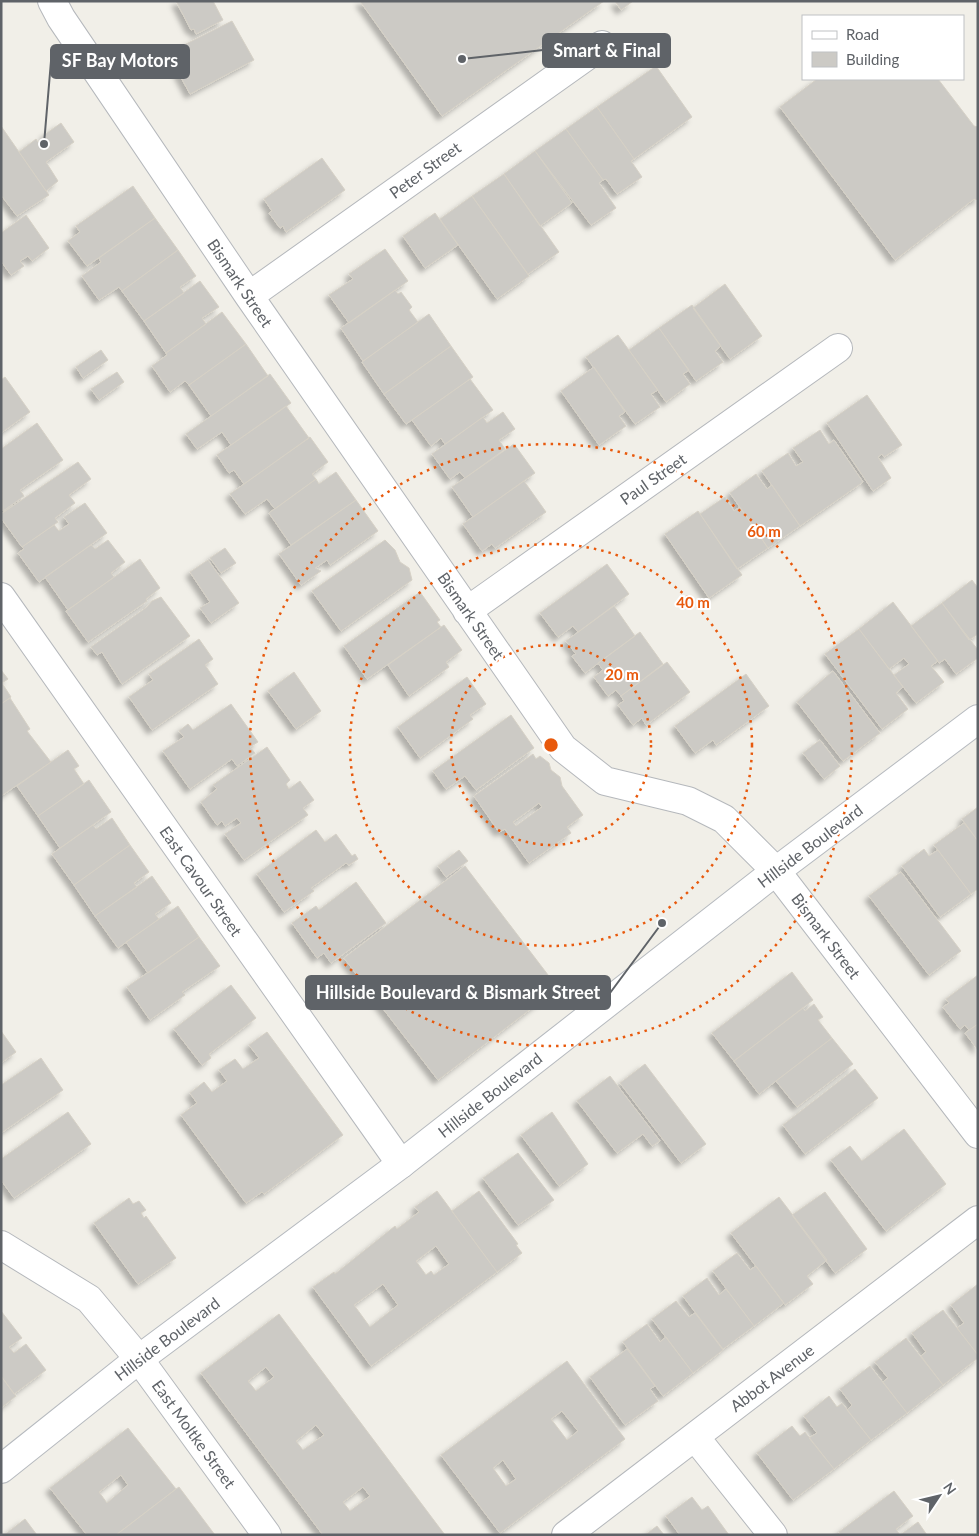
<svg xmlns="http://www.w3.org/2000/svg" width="979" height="1536" viewBox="0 0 979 1536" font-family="Lato,sans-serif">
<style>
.building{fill:#cccac5;stroke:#d6d1c6;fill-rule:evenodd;filter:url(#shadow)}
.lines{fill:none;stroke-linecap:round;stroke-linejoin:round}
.street-casing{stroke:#b5b8bc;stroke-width:30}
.secondary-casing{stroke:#b6babf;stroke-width:30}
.street{stroke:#fff;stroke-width:28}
.secondary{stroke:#fff;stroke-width:28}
.ring{fill:none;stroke:#e8590c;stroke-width:2.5;stroke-dasharray:2.5 5}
.labels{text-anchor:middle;stroke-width:4;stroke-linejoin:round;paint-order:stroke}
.street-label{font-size:16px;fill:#5f6368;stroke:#fff}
.centre{fill:#e8590c;stroke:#fff;stroke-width:2.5}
.ring-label{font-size:15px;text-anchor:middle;font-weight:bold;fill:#e8590c;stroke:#fff;stroke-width:4;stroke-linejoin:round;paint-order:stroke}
.leader{fill:none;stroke:#5f6368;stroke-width:2}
.callout-dot{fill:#5f6368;stroke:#fff;stroke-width:2}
.callout{fill:#5f6368;stroke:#5f6368;stroke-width:2}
.callout-label{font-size:18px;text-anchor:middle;font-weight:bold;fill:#fff}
</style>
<defs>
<filter id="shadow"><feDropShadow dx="-4.5" dy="4.5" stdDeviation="2.5" flood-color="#0004"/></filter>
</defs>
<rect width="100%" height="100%" fill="#f1efe8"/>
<path class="building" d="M176 1H213L223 20 196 34 194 29 191 30Z
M360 1H604L442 116Z
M615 1H633L621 10Z
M232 21 254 60 190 94 168 53Z
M656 66 692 117 634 159 597 107Z
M817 79H938L974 126 978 127V200L974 199 895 260 780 107Z
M597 107 634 159 631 161 642 177 617 194 606 179 603 180 566 129Z
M61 123 74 142 46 162 58 181 46 191 19 152 36 139 38 142 46 137 44 135Z
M1 126 49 195 17 216 1 195Z
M566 129 603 180 599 183 616 208 591 225 535 151Z
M535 151 572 203 540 226 504 174Z
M322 158 345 190 286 232 283 226 280 228 269 213 272 211 264 199Z
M504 174 559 252 528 274 472 196Z
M133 186 155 218 87 266 68 241 80 232 76 226Z
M472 196 529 276 497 299 440 219Z
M435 213 458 245 425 268 403 236Z
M26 215 49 248 32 261 28 256 20 261 24 266 11 275 1 261V233Z
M155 218 178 250 122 291 119 287 99 300 82 276 101 262 99 258Z
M385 249 408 281 349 323 329 295 353 279 349 274Z
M178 250 196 276 180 287 184 293 144 321 122 291Z
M200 281 219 307 202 318 206 324 166 353 144 321Z
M725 284 762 336 730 359 693 308Z
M395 290 398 294 401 292 412 307 409 310 418 322 363 361 341 328Z
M692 305 721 346 715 351 723 362 696 381 659 328Z
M222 312 246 344 189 385 185 381 170 392 152 366 167 355 166 353Z
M429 314 451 346 384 394 362 362Z
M659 328 689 370 683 374 690 384 666 402 629 350Z
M618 335 658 390 651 394 660 407 635 424 586 357Z
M246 344 268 376 211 416 189 385Z
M451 346 473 377 406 424 384 394Z
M101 350 108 360 83 378 76 367Z
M594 367 625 412 619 416 626 426 599 445 561 391Z
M117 372 124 382 99 400 91 389Z
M270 374 291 403 231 445 222 432 197 449 186 434Z
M5 377 30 412 1 433V380Z
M470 379 493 410 445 444 441 438 431 446 412 420Z
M867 395 902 445 884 457 882 454 878 457 891 478 873 491 827 423Z
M286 406 309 438 244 484 234 470 229 473 217 455Z
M503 412 515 429 499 440 505 449 465 478 460 472 450 479 432 454 483 417 487 423Z
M37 423 63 460 20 490 24 496 3 511 1 449Z
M820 430 829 444 834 440 863 482 800 526 762 471 788 453 796 466 803 462 793 448Z
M310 437 328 462 312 474 316 479 275 509 267 499 245 514 230 494Z
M514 444 535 473 473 517 452 487Z
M78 462 91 479 69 495 75 503 55 518 58 522 22 547 1 518V514Z
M336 472 356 500 291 545 269 513 316 479 319 484Z
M756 474 767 489 772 485 800 526 768 548 730 493Z
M524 481 546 512 495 548 492 544 482 551 463 524Z
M725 497 734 511 740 507 768 548 737 569 700 514Z
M356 500 378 531 330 565 327 560 315 568 321 571 301 585 279 554Z
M85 503 107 533 39 582 18 553 24 549 22 547 54 525 59 531 69 524 64 517Z
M698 511 742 575 709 598 665 534Z
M108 540 125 562 111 573 114 577 68 610 45 577 91 545 95 549Z
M385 540 395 550 400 562 409 568 412 580 341 631 312 591Z
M225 548 236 563 221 573 210 558Z
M140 559 160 588 146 599 147 601 88 642 66 611Z
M208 560 239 603 211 623 200 608 210 602 190 572Z
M607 564 629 594 578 632 573 626 558 637 540 613Z
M972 580 978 588V634L969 640 942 603Z
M420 592 440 620 437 622 441 627 367 679 344 646Z
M161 597 190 636 122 684 102 652 97 655 91 647 147 607 152 601Z
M893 602 938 661 931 666 944 682 916 703 894 675 909 664 904 658 889 669 859 629Z
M942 603 978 650V658L956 674 945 659 939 663 911 626Z
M614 606 635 636 585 673 572 656 576 654 566 641Z
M444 625 462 650 446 662 449 667 409 696 388 665Z
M859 629 903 687 896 693 908 709 882 729 825 654Z
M640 632 663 664 621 696 616 690 608 696 594 677 603 670 598 663Z
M199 639 213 659 205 665 218 684 152 730 129 697 153 680 149 674Z
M667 662 690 692 646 725 642 718 633 725 618 705 624 701 621 696Z
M1 670 8 679 2 683 11 697 1 704Z
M833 671 880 733 843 761 797 702Z
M294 672 321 711 296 729 268 691Z
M746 674 769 706 716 745 713 740 695 753 675 726Z
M467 677 486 704 470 715 473 719 420 758 398 727Z
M10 698 30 729 27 731 51 762 1 796V704Z
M231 704 258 742 250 747 255 753 237 766 232 759 190 789 163 751 184 737 179 731 188 724 193 730Z
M511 715 534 748 476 790 465 776 446 789 433 771Z
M820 740 840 766 824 779 803 753Z
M267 747 290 780 286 784 289 789 300 781 314 800 303 808 308 815 244 860 225 834 241 823 237 818 225 826 222 821 217 825 201 802 217 789 213 785Z
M68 750 79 766 74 769 84 784 38 816 17 786Z
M533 754 536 759 540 756 549 763 551 770 560 777 562 786 583 815 567 827 571 833 529 863 505 829 499 832 474 796ZM539 803 542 807 516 826 513 822Z
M89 780 111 812 60 848 38 816Z
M978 807V841L962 819Z
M112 818 130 845 74 885 52 854 93 825 96 829Z
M964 823 978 841V889L971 894 934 845Z
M316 830 325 842 336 834 352 856 355 854 358 859 349 865 346 863 311 888 314 891 284 912 257 874Z
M130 845 149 872 134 883 137 887 95 916 74 885Z
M924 849 929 856 938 850 971 894 940 917 902 866Z
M459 850 468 861 446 877 438 866Z
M465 866 558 988 438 1080 344 958Z
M901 872 961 951 929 975 869 896Z
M152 876 171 903 155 914 159 919 118 948 95 916Z
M356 882 386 923 331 963 324 953 317 958 292 923 316 906 319 910Z
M178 906 199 937 148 973 126 942Z
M199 937 220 966 182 992 185 995 150 1020 127 987Z
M792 972 813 1000 734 1061 712 1033Z
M978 975V1024L969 1030 965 1025 960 1029 943 1007 949 1003 946 999Z
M231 985 256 1018 209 1054 211 1058 202 1065 174 1029Z
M814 1004 823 1017 818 1020 832 1038 759 1094 734 1061 803 1008 805 1011Z
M978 1024V1050L965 1033Z
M1 1031 16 1052 1 1063Z
M267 1032 343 1135 264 1194 262 1192 246 1203 181 1115 197 1103 190 1093 204 1082 212 1092 227 1081 219 1070 235 1059 243 1069 259 1058 249 1045Z
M832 1038 853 1064 797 1107 776 1081Z
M41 1058 63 1090 1 1133V1085Z
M645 1064 706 1144 681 1163 620 1083Z
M855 1069 878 1098 805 1154 783 1125Z
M610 1076 660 1141 652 1146 643 1134 617 1153 577 1101Z
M68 1112 91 1144 14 1198 1 1180V1159Z
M552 1112 588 1164 559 1186 521 1135Z
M904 1129 946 1184 886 1231 831 1160 850 1146 862 1161Z
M518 1153 554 1200 518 1225 483 1178Z
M437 1191 497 1272 371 1366 313 1287 334 1272 335 1274 395 1226 397 1229 419 1212 415 1207ZM436 1246 449 1264 434 1275 431 1271 426 1275 416 1261ZM383 1284 398 1305 370 1327 354 1305Z
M479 1191 518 1244 516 1245 522 1253 497 1272 452 1211Z
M825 1192 867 1249 835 1273 792 1215Z
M779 1197 827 1260 807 1276 813 1284 785 1305 731 1233Z
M129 1198 133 1204 139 1201 146 1210 141 1213 144 1218 146 1216 176 1258 138 1284 94 1223Z
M737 1253 750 1270 756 1266 784 1303 754 1326 713 1271Z
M707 1278 719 1295 726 1289 754 1326 723 1349 683 1296Z
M978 1284V1355L957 1328 964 1323 951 1305Z
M676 1301 689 1317 695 1313 723 1350 693 1373 652 1319Z
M943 1310 978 1355V1358L943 1385 921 1356 926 1352 912 1333Z
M1 1311 22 1338 9 1347 14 1353 26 1344 46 1370 14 1394 1 1376Z
M279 1314 445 1535H323L201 1373ZM266 1367 274 1377 256 1391 248 1381ZM316 1425 324 1435 303 1450 296 1441ZM363 1487 370 1496 350 1511 343 1502Z
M647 1324 660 1342 666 1337 693 1373 663 1396 623 1342Z
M906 1338 943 1385 907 1413 883 1382 888 1378 875 1362Z
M627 1349 655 1386 650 1389 658 1401 625 1425 590 1377Z
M567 1361 625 1439 500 1533 441 1455ZM562 1411 578 1431 567 1440 551 1419ZM503 1460 516 1479 506 1486 493 1468Z
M870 1366 907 1413 871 1440 847 1410 852 1405 840 1389Z
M1 1376 16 1396 1 1408Z
M829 1396 837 1407 842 1403 871 1440 834 1469 809 1438 817 1433 804 1416Z
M792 1426 800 1436 805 1432 834 1469 793 1500 757 1453Z
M128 1428 176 1489 116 1535H87L50 1488ZM121 1475 128 1485 107 1503 99 1492Z
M179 1487 215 1535H116L176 1489Z
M894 1491 913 1516 896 1529 900 1535H841L839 1532Z
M692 1497 702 1510 708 1506 729 1535H680L666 1516Z
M25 1519 37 1535H4Z
M918 1522 927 1535H900Z
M657 1526 664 1535H645Z"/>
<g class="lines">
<defs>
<path id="street" d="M52 1 61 18 249 296 563 748 605 781 688 801 724 819 776 871 978 1134
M249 296 602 45
M1 597 401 1164
M467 611 838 348
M1 1245 89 1299 139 1359 267 1535
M695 1437 773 1535
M566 1535 978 1220"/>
<path id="secondary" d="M1 1469 139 1359 401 1164 776 871 978 719"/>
</defs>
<use href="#street" class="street-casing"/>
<use href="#secondary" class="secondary-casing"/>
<use href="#street" class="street"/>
<use href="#secondary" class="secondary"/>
</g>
<g class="ring">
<circle cx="551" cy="745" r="100"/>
<circle cx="551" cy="745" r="201"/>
<circle cx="551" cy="745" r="301"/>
</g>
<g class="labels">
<g class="street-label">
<text transform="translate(425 170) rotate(-36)" y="6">Peter Street</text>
<text transform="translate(240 283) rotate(56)" y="6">Bismark Street</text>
<text transform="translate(653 479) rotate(-35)" y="6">Paul Street</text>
<text transform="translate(471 616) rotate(55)" y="6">Bismark Street</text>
<text transform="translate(810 846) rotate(-37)" y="6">Hillside Boulevard</text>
<text transform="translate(201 881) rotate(55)" y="6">East Cavour Street</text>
<text transform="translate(826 936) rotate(53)" y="6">Bismark Street</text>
<text transform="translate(490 1095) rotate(-38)" y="6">Hillside Boulevard</text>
<text transform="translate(167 1339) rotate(-37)" y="6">Hillside Boulevard</text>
<text transform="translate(772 1378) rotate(-37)" y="6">Abbot Avenue</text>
<text transform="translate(194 1434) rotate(54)" y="6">East Moltke Street</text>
</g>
</g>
<circle cx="551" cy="745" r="8" class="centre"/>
<g class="ring-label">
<text x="764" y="537">60 m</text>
<text x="693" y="608">40 m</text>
<text x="622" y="680">20 m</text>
</g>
<path class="leader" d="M462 59L543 50M44 144L51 61M662 923L610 993"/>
<g class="callout-dot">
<circle cx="462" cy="59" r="5"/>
<circle cx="44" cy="144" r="5"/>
<circle cx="662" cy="923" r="5"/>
</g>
<g class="callout">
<rect x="543" y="34" width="127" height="33" rx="5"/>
<rect x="51" y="45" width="138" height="33" rx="5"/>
<rect x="306" y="976" width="304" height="33" rx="5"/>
</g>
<g class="callout-label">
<text x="607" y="57">Smart &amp; Final</text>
<text x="120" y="67">SF Bay Motors</text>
<text x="458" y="999">Hillside Boulevard &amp; Bismark Street</text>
</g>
<rect width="979" height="1536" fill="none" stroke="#5f6368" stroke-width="5"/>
<rect x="802" y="15" width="162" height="65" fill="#ffffff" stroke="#bfc1c3"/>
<rect x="812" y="31" width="25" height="8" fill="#ffffff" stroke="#bfc1c3"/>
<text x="846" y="40" font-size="15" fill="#5f6368">Road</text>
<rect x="812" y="52" width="25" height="15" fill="#cccac5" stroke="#bfc1c3"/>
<text x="846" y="65" font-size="15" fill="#5f6368">Building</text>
<g transform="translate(939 1496) rotate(55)" stroke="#ffffff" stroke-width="4" paint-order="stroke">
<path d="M0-4L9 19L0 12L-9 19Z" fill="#5f6368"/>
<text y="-8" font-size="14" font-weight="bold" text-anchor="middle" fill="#5f6368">N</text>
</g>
</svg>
